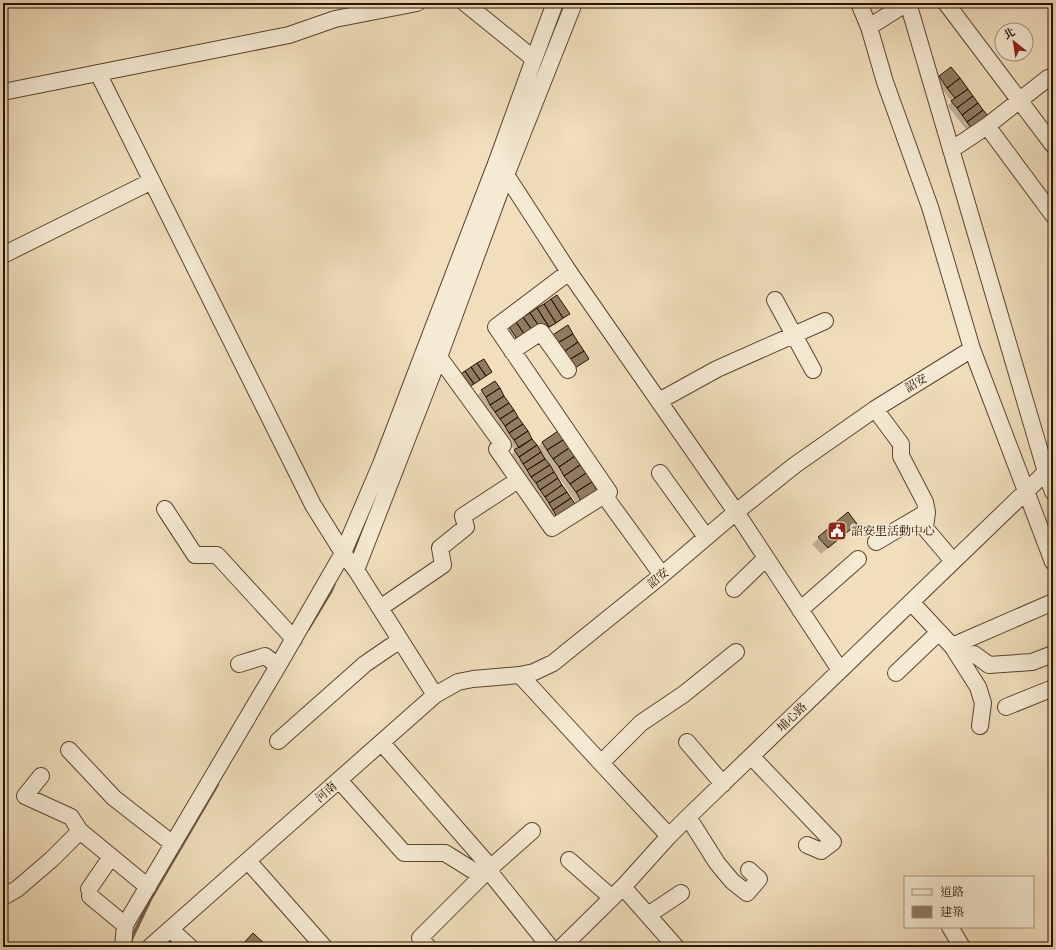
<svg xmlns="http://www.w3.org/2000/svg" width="1056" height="950" viewBox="0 0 1056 950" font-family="Cardo,'Noto Serif TC',serif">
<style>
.shadow{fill:#0003}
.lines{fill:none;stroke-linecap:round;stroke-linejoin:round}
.stream{stroke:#77624a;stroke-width:3.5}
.building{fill:#907c62;stroke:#281100}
.minor-casing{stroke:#5a442f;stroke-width:18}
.minor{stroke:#f5ead3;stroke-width:16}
.labels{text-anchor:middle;stroke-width:3;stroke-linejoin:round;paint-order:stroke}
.street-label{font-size:12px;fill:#281100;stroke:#f5ead3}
.poi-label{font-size:12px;fill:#281100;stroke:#f5ead3;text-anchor:start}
</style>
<rect width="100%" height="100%" fill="#f0debc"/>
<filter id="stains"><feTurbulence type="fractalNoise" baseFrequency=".005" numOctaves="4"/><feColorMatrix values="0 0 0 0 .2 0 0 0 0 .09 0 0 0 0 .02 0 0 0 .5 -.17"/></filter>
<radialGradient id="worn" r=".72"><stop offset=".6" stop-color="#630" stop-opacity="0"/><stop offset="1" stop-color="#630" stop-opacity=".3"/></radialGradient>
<path class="shadow" d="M951 69 987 117 968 132 948 106 952 102 936 81Z
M569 314 565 318 518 349 506 332 510 327Z
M482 391 537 448 542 443 557 432 596 490 577 504 558 476 556 477 574 505 553 520 511 455 515 451 478 395Z
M850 530 821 554 812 544 819 538Z"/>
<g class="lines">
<path class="stream" d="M308 629 331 591 334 584
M130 942 151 898 217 785"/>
</g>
<path class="building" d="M951 67 960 78 947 88 939 76Z
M960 78 968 89 955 98 947 88Z
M968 89 973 96 957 108 951 101Z
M973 96 978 103 962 115 957 108Z
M978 103 983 110 967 122 962 115Z
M983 110 989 117 972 129 967 122Z
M557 295 570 314 563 318 551 299Z
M551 299 563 318 556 323 544 304Z
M544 304 556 323 549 327 537 308Z
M537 308 549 327 543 332 530 313Z
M530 313 543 332 536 336 523 317Z
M523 317 536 336 529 341 516 322Z
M516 322 529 341 522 346 509 327Z
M568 325 573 334 556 344 551 336Z
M573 334 578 342 562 353 556 344Z
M578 342 584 351 567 361 562 353Z
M584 351 589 359 572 370 567 361Z
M484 359 492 372 486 376 477 363Z
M477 363 486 376 480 380 471 367Z
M471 367 480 380 474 384 465 371Z
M465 371 474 384 467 388 459 375Z
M495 381 500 388 486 397 481 390Z
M500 388 504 396 490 405 486 397Z
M504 396 509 403 495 412 490 405Z
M509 403 514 410 500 419 495 412Z
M514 410 518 417 505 426 500 419Z
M518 417 523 424 509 433 505 426Z
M523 424 528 431 514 440 509 433Z
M528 431 532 439 519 448 514 440Z
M558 431 563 440 547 450 542 442Z
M532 439 537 445 519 457 514 450Z
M563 440 569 448 553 459 547 450Z
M537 445 541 452 523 464 519 457Z
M569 448 575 456 559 467 553 459Z
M541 452 545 459 527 470 523 464Z
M575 456 580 465 564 476 559 467Z
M545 459 550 465 531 477 527 470Z
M550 465 554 472 536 483 531 477Z
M580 465 586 473 570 484 564 476Z
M554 472 558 478 540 490 536 483Z
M586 473 592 482 576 492 570 484Z
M558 478 562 485 545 497 540 490Z
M592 482 597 490 581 501 576 492Z
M562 485 567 492 549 503 545 497Z
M567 492 571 498 553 510 549 503Z
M571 498 576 505 557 517 553 510Z
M848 512 857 524 828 548 818 537Z
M253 933 268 947H240Z"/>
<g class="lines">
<defs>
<path id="minor" d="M417 3 335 19 289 35 98 73 313 505 343 553 356 570 435 695
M465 3 534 59
M859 3 869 27 885 82 930 207 972 349 1053 562
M908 3 1046 472 1053 492
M946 3 1053 145
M869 27 907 3
M3 92 98 73
M987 126 1048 78
M951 150 987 126 1053 215
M497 161 569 272 736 512 840 670
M3 255 152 181
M775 300 813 370
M512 351 541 332 568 370
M439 357 503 445 497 449 552 528 609 492 496 327 569 272
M659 401 717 369 825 321
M875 409 901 444V456L925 502 927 512 925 528 953 561
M660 473 706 537
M609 502 662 575
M165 509 195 555H217L294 639
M876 542 927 512
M356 570 439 357 506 175 574 3
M734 589 766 558
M911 602 952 646 978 687 983 703 980 726
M380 608 443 565 440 548 466 527 463 516 509 486
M800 610 858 559
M952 646 1053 602
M959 657 974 654 989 665 1032 662 1053 654
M239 664 265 656 278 666
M896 673 939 632
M520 675 601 763 669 836
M1006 707 1053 688
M278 741 365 664 400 640
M687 742 723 784
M382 743 485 861 488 870 550 947
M69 750 114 798 173 844
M751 756 833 842 821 851 807 845
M601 763 641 723 684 694 736 652
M41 776 25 796 71 817 80 831 148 887
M339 780 404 853H445L482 876
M688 817 717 863 732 881 747 893 759 879 749 870
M569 860 612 898
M248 861 324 947
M623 887 676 947
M89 889 111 857
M90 896 125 925
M3 897 17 889 52 859 80 831
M648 915 681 893
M950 927 962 947
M170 929 190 947
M123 947 125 925 278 666 343 553 381 464 497 161 534 59 555 3
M150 947 435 695 458 682 473 679 520 675 534 672 553 663 662 575 736 512 795 465 875 409 972 349
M428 947 420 938 488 870 532 831
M562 947 623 887 669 836 688 817 1046 472 1053 467"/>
</defs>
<use href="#minor" class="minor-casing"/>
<use href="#minor" class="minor"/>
</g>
<defs>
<symbol id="civic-square" viewBox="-11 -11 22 22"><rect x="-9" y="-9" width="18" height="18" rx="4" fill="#8f2418" stroke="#f5ead3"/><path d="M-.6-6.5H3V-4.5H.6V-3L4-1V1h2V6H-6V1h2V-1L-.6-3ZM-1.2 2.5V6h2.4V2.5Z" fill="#fff"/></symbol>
</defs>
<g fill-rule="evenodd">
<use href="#civic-square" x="826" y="520" width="22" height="22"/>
</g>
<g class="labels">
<g class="street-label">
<text transform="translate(916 383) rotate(-31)" y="4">詔安</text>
<text transform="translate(658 578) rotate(-39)" y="4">詔安</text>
<text transform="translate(792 717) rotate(-44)" y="4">埔心路</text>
<text transform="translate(326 792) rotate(-41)" y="4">河南</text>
</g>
<g class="poi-label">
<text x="851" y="535">詔安里活動中心</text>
</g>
</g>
<rect width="1056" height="950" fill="none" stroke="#f0debc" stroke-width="16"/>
<rect x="4" y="4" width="1048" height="942" fill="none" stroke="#281100" stroke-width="2"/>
<rect x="8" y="8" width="1040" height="934" fill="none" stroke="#281100"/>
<rect x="904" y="876" width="130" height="52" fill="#f5ead3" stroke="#a3937f"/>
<rect x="912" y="889" width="20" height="6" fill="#f5ead3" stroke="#a3937f"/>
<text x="940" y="896" font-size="12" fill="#281100">道路</text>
<rect x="912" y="906" width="20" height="12" fill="#907c62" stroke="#a3937f"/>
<text x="940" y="916" font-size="12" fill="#281100">建築</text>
<g transform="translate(1014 42) rotate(330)"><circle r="19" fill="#f5ead3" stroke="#a3937f"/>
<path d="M0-3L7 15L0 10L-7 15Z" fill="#8f2418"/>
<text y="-6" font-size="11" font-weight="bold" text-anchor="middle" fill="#281100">北</text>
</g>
<rect width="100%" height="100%" filter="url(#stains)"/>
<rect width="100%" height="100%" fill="url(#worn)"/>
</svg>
